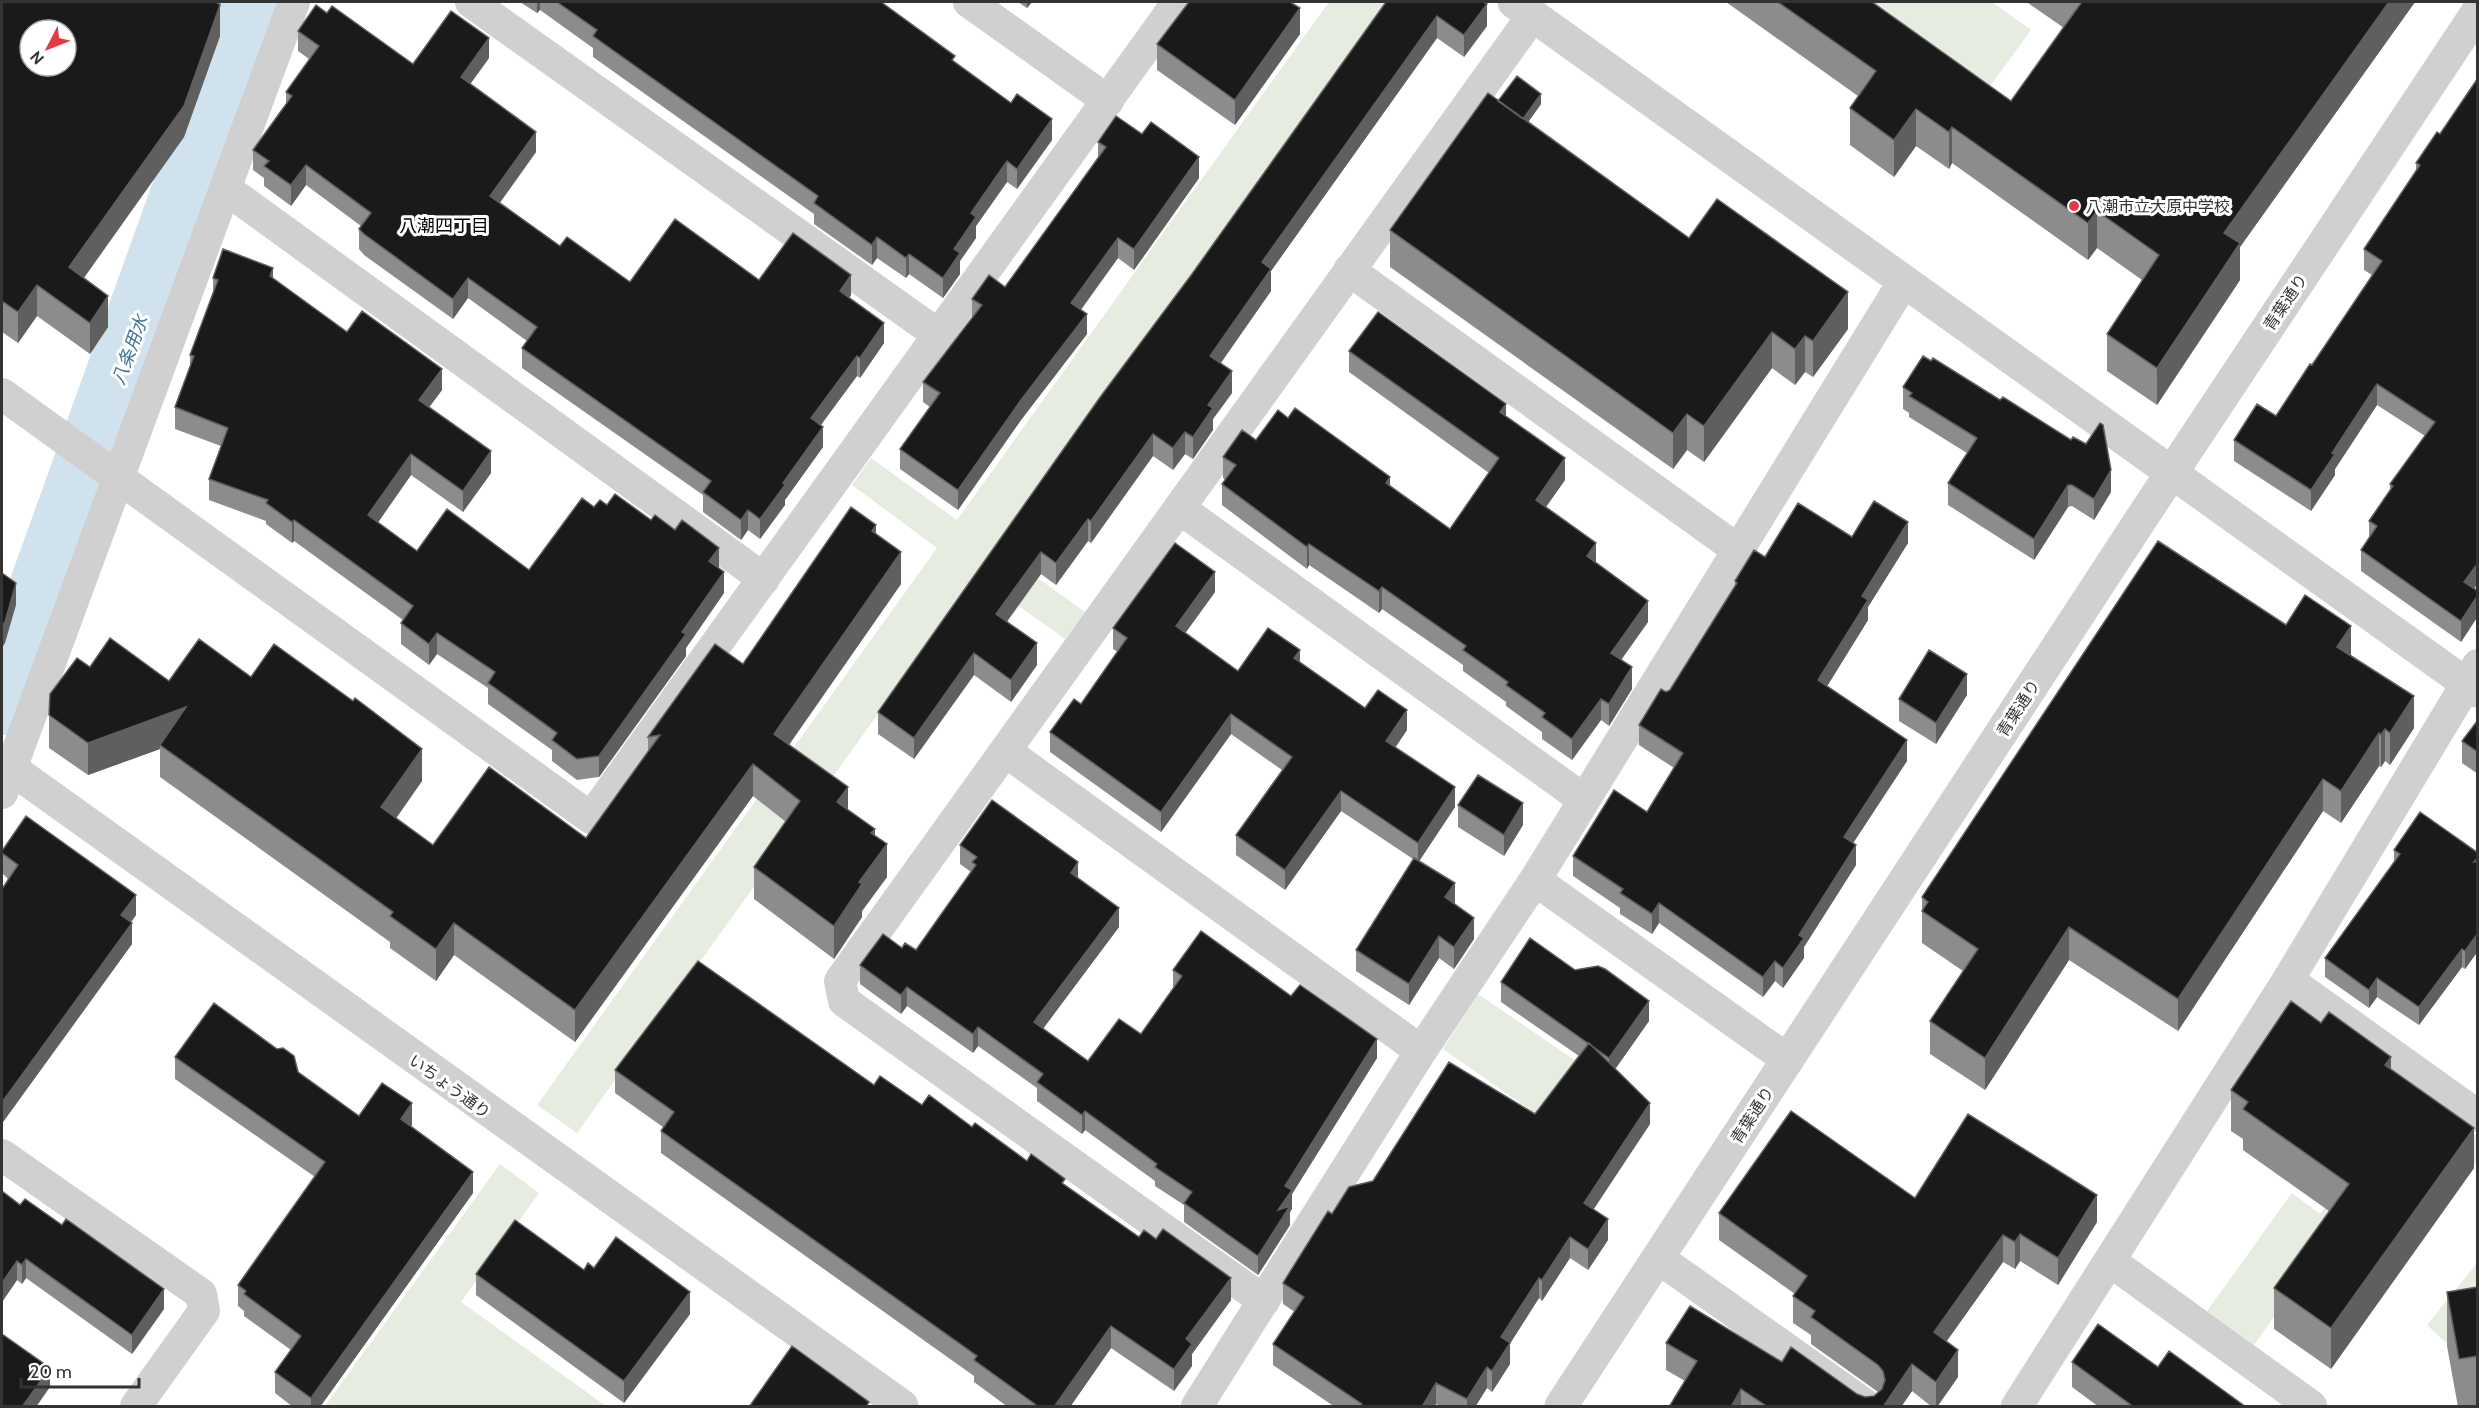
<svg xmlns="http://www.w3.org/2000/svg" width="2479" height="1408" viewBox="0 0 2479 1408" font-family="Cabin,'Noto Sans JP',sans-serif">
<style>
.green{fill:#e6ecdf}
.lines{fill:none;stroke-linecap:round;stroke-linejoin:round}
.river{stroke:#cfe2ee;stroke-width:72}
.minor{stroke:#d0d0d0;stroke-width:32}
.tertiary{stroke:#d0d0d0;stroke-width:33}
.wall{fill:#8c8c8c}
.shaded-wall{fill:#5f5f5f}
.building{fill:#1a1a1a;stroke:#5f5f5f;stroke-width:1.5;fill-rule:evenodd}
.poi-dot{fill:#e63946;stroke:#fff;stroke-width:2}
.labels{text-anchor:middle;stroke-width:6;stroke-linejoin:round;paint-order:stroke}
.poi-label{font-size:16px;fill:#333;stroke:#fff;text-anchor:start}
.street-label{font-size:16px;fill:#333;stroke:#fff}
.neighbourhood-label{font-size:18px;fill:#000;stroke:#fff}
.water-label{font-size:18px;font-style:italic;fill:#3f7597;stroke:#fff}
</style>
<rect width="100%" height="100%" fill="#fff"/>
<path class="green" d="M1329 2H1389L997 549 1085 612 1065 639 977 576 577 1133 537 1105 937 548 852 485 871 458 957 520Z
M1866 2H1992L2031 30 1988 89Z
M1478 994 1576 1061 1539 1116 1443 1049Z
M2410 1088 2477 1136V1165L2414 1120 2254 1345 2207 1311 2292 1193 2320 1214Z
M500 1164 539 1193 461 1302 606 1406H325Z
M2477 1263V1336L2445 1342 2427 1325Z"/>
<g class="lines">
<path class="river" d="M5 699 256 2"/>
<path class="minor" d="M471 2 940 336
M969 2 1108 101
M226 189 764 579
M1349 270 1738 550
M2 394 591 818 1178 2
M2172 473 2478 692
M1179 508 1583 799
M1005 751 1421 1051
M2 793 294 2
M1535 880 1788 1060
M2288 980 2478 1116
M2 1155 201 1294 204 1311 136 1406
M1658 1258 1867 1406
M2110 1261 2311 1406
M1264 1301 844 1001 840 981 1533 15
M1197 1406 1421 1051 1535 880 1904 281
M2017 1406 2288 980 2478 665"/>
<path class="tertiary" d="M1514 2 2172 473
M2 762 902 1406
M1561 1406 2145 513 2478 11"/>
</g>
<path class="wall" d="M2 2H222L220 5V36L184 137 83 278 108 327 90 354 37 316 18 343 2 332Z
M520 2H868L955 63 1052 140 1017 189 1007 182 976 226V238L960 261V274L943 298 909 274 906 278 877 258 872 265 814 224V214L593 57V48L540 10 537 13Z
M1018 2H1032L1027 8Z
M1386 2 1487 26 1464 57 1437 38 1271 271V291L1221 363 1232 393 1213 419V430L1193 459 1185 454 1173 470 1153 456 1091 543 1088 541 1056 585 1041 574 1007 622 1037 665 1011 702 974 675 914 759 878 734V712L1192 274Z
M1726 2H1872L2011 101 2064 28 2028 3V2H2415L2240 247V280L2157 405 2107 371V334L2142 280 2097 248 2088 260 1952 163 1949 169 1916 146 1894 177 1850 145V108L1858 96Z
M1294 5 1300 34 1235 125 1157 70V44Z
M327 13 413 64 489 58 470 84 536 152 500 203 560 246 630 282 759 280 851 295 849 298 884 343 860 378 857 376 821 425 823 447 785 500V505L760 539 748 530 741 540 703 512V495L522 368V348L527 341 468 298 453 319 364 255 359 249V229L361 226 306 185 291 206 264 186V178L253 170V150L286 104V92L309 59 298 51V31Z
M2478 78V583L2474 589 2478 591V616L2461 642 2361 571V550L2369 538V521L2390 490V484L2425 436 2377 405 2335 469V475L2311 511 2234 461V440L2276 416 2312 365 2372 275 2364 270V249L2416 171V163L2440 134Z
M1498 101 1541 104 1528 122 1689 238 1848 329 1813 377 1805 372 1795 385 1772 368 1704 462 1687 450 1673 469 1390 267V230Z
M1098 142 1199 178 1134 270 1118 258 1081 310 1087 334 1021 420 958 510 900 469V449L930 407 923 402V382L972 318V299L1005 287 1098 159Z
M213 278 273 279 347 332 442 390 429 407 491 473 463 512 411 475 377 523 417 551 529 570 594 507 607 505 719 569 724 593 686 648V656L599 777 577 780 552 761V750L488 704V688L437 654 429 665 401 644V623L403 620 294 541 292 543 266 524V521L209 500V479L221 446 175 429V407L190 368V355L213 294Z
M1349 351 1506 416 1565 480 1546 507 1648 622 1621 660 1632 689 1609 726 1601 720 1572 760 1542 739V732L1506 706V702L1463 671V665L1382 609 1379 613 1309 565 1307 569 1222 505V484L1225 480 1223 478V457L1256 440 1288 418 1390 486 1450 529 1489 473 1349 372Z
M1903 387 2111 492 2094 520 2072 506 2068 507 2034 560 1948 505V483L1967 453 1909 417V413L1903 409Z
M876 534 901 584 789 745 848 810 875 836 887 877 862 911V917L834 959 754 899V867L786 822 753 796 575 1042 454 955 436 981 390 948V942L160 777V749L88 775 49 748V715L90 667 169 681 251 677 422 781 396 818 433 845 586 838 648 751V737L743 664Z
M1852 537 1908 543 1868 607V620L1827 686 1907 761 1853 843 1856 865 1804 947V958L1783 988 1775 981 1763 997 1659 923 1652 934 1620 914V908L1573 876V856L1647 812 1674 768 1639 745V725L1666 692 1670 690 1735 587V581L1765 557Z
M1215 592 1185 633 1238 671 1300 662 1365 708 1407 730 1395 748 1455 807 1419 861 1455 904 1474 939 1454 969 1439 958 1409 1005 1356 971V950L1413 859 1341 811 1285 890 1236 855V835L1282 770 1231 734 1161 832 1050 752V732L1081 704 1118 652 1113 649V628Z
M2286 625 2351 655 2414 728 2390 765 2385 761 2381 767 2379 766 2341 823 2323 811 2178 1031 2069 960 1985 1090 1930 1054V1021L1963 971 1922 943V897Z
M1967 695 1936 744 1899 721V699Z
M2478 720V774L2462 763V741Z
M1458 805 1523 825 1504 856 1458 827Z
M960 845 1078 879 1119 927 1043 1028 1088 1061 1141 1034 1173 989V970L1377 1058 1292 1194V1209L1290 1212V1225L1258 1275 1184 1222V1205L1155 1186V1181L1085 1130 1082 1134 1037 1101V1088L978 1046 973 1053 907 1006 901 1014 860 984V965L902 948 916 950 971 872 960 864Z
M2394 850 2478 853V951L2465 969 2462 967 2419 1025 2377 997 2369 1008 2325 977V958L2394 862Z
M2 851 136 915 131 922 132 944 3 1122 2 1121V889L8 879 2 873Z
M1575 970 1649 1021 1615 1069 1650 1124 1593 1209 1608 1240 1588 1270 1570 1258 1542 1301 1539 1298 1510 1343V1364L1492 1392 1487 1388 1475 1407H1441L1436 1404 1434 1407H1335L1273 1365V1344L1295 1312 1283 1304V1283L1332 1214 1373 1181 1535 1114 1579 1056 1501 1002V982Z
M2321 1023 2391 1069 2474 1168 2331 1369 2274 1329V1288L2329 1211 2243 1150V1139L2231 1131V1090Z
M175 1057 298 1072 359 1116 412 1125 411 1126 473 1193 320 1407H293L275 1393V1372L291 1350 244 1316V1311L238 1306V1285L315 1177 175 1079Z
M615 1070 874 1085 972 1127 1065 1185 1139 1237 1231 1300 1192 1354V1366L1174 1391 1111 1348 1070 1407H1008L974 1382V1376L661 1153V1131L663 1127 615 1093Z
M2 1191 164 1309 132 1354 26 1278 22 1284 17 1280 2 1302Z
M1915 1198 2097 1222 2058 1285 2020 1261 2015 1269 2003 1262 1946 1342 1958 1377 1937 1407H1932L1912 1391 1901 1407H1669L1685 1381 1666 1370V1343L1782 1362 1865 1397 1874 1396 1878 1392 1811 1344V1335L1793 1323V1296L1795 1294 1719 1240V1213Z
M594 1268 690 1314 624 1403 476 1295V1274L584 1270Z
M2478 1287V1407H2458L2447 1346V1292Z
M2072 1362 2158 1367 2246 1407H2099L2072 1387Z"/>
<path class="shaded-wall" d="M537 2H540V10L537 13Z
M1027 2H1032L1027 8Z
M2389 2H2415L2240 247V280L2157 405V368L2224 233Z
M1487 4V26L1464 57V35Z
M220 5V36L184 137 69 299V267Z
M1300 8V34L1235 125V100Z
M1437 16V38L1271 271V291L1210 378V356L1262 262Z
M489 38V58L461 97V77Z
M1541 94V104L1517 138V127Z
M1916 109V146L1894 177V140Z
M1052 119V140L1017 189V169Z
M1952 127V163L1949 169V132Z
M536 132V152L490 216V196Z
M1199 157V178L1134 270V249Z
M1007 161V182L976 226V238L960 261V274L943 298V278L954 249 971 213Z
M306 165V185L291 206V185Z
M2097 211V248L2088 260V223Z
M877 237V258L872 265V245Z
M1118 238V258L1071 323V303Z
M909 254V274L906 278V258Z
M273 268V289L270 276Z
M851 275V295L840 311V291Z
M468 278V298L453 319V299Z
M37 285V316L18 343V312Z
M1848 292V329L1813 377V341Z
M108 296V327L90 354V323Z
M1087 314V334L1021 420 958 510V490L1021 400Z
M884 323V343L860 378V358Z
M1772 332V368L1704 462V426Z
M1805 336V372L1795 385V349Z
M857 356V376L811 438V418Z
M442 369V390L419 421V400Z
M1232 371V393L1213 419V430L1193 459V437L1208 405Z
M2377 384V405L2335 469V475L2311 511V490L2332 453Z
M1506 404V425L1500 412Z
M1687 414V450L1673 469V433Z
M823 427V447L785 500V505L760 539V519L783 483Z
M1185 432V454L1173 470V448Z
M1153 434V456L1091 543V521Z
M491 451V473L463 512V491Z
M411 454V475L368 537V515Z
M1565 458V480L1536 521V500Z
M2111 470V492L2094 520V499Z
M1390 477V499L1386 483Z
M2068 485V507L2034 560V539Z
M748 510V530L741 540V520Z
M1088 519V541L1056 585V563Z
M294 520V541L292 543V522Z
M1908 522V543L1868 607V620L1818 701V680L1862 596Z
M876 525V558L872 531Z
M1596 543V564L1587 556Z
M1309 544V565L1307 569V547Z
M719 548V569L709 561Z
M901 552V584L774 766V734Z
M1041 552V574L996 636V614Z
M2478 563V583L2464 603V582Z
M724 572V593L686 648V656L599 777V756L682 632Z
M1215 572V592L1176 646V626Z
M16 583V605L5 643 2 648V626Z
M1382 587V609L1379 613V591Z
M2478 595V616L2461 642V621Z
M1648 601V622L1611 674V653Z
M2351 626V658L2337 647Z
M437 633V654L429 665V644Z
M1037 643V665L1011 702V680Z
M1300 650V670L1294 658Z
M974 653V675L914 759V738Z
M1632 667V689L1609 726V704Z
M1967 674V695L1936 744V723Z
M2414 696V728L2390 765V733Z
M1601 699V720L1572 760V739Z
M186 707 160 745V749L88 775V743Z
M1407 710V730L1386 761V741Z
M1231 714V734L1161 832V812Z
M2385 729V761L2381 767V735Z
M2379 733V766L2341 823V791Z
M1907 740V761L1844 857V837Z
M422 749V781L381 840V807Z
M753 764V796L575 1042V1010Z
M2323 779V811L2178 1031V999Z
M848 787V819L837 802Z
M1455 787V807L1418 863V843Z
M1341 791V811L1285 890V870Z
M1523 803V825L1504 856V835Z
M875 829V861L887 844V877L862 911V917L834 959V926L859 882 871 833Z
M1856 845V865L1804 947V958L1783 988V968L1799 935Z
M1078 862V881L1071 873Z
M1455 883V904L1445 897Z
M136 895V915L121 936V915Z
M1659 903V923L1652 934V914Z
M1119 908V927L1034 1041V1022Z
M1474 918V939L1454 969V947Z
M132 923V944L3 1122V1101Z
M454 923V955L436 981V949Z
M2069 927V960L1985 1090V1058Z
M2478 933V951L2465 969V951Z
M1439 936V958L1409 1005V984Z
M2462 949V967L2419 1025V1007Z
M1775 961V981L1763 997V977Z
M2377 978V997L2369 1008V990Z
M907 987V1006L901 1014V995Z
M1649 1001V1021L1609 1078V1058Z
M978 1027V1046L973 1053V1034Z
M1377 1039V1058L1292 1194V1209L1290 1212V1225L1258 1275V1256L1278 1210 1285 1186Z
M2391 1057V1098L2385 1065Z
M412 1103V1125L401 1140V1119Z
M1650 1103V1124L1584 1224V1203Z
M1085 1111V1130L1082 1134V1115Z
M2474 1128V1168L2331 1369V1328Z
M473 1172V1193L320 1407H311V1398Z
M2097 1195V1222L2058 1285V1258Z
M1608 1219V1240L1588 1270V1249Z
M2020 1234V1261L2015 1269V1242Z
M2003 1235V1262L1934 1359V1332Z
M1570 1237V1258L1542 1301V1280Z
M26 1259V1278L22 1284V1265Z
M17 1261V1280L2 1302V1283Z
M1231 1278V1300L1192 1354V1366L1174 1391V1369L1186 1339Z
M1539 1278V1298L1501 1358V1337Z
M164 1289V1309L132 1354V1335Z
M690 1292V1314L624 1403V1381Z
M1111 1326V1348L1070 1407H1054Z
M1510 1343V1364L1492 1392V1371Z
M1958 1350V1377L1937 1407H1936V1382Z
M1912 1364V1391L1901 1407H1883Z
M1487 1367V1388L1475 1407H1467V1399Z
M50 1368V1387L36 1407H22Z
M1436 1383V1404L1434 1407H1422Z
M1741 1389V1407H1731Z"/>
<path class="building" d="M2 2H216L220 5 184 106 69 267 108 296 90 323 37 285 18 312 2 301ZM30 30H66V66H30Z
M557 2H881L955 56 952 60 1011 103 1017 94 1052 119 1017 169 1007 161 971 213 976 217 954 249 960 253 943 278 909 254 906 258 877 237 872 245 814 203 818 196 593 36 597 30Z
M1189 2H1290L1300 8 1235 100 1157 44Z
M1386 2H1483L1487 4 1464 35 1437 16 1262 262 1271 269 1210 356 1232 371 1208 405 1213 408 1193 437 1185 432 1173 448 1153 434 1091 521 1088 519 1056 563 1041 552 996 614 1037 643 1011 680 974 653 914 738 878 712 1101 396 1192 274Z
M1778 2H1872L2011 101 2081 3 2079 2H2389L2224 233 2240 243 2157 368 2107 334 2159 255 2097 211 2088 223 1952 127 1949 132 1916 109 1894 140 1850 108 1876 71Z
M316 5 327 13 332 6 413 64 451 11 489 38 461 77 536 132 490 196 560 246 567 237 630 282 675 219 759 280 793 233 851 275 840 291 884 323 860 358 857 356 811 418 823 427 783 483 785 485 760 519 748 510 741 520 703 492 711 481 522 348 537 327 468 278 453 299 364 234 359 229 371 213 306 165 291 185 264 166 269 161 253 150 292 96 286 92 319 46 298 31Z
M1517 76 1541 94 1523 119 1498 101Z
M2478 78V563L2464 582 2478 591V595L2461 621 2361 550 2377 526 2369 521 2393 486 2390 484 2435 422 2377 384 2332 453 2335 454 2311 490 2234 440 2257 404 2276 416 2310 364 2312 365 2382 261 2364 249 2420 165 2416 163 2437 132 2440 134Z
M1488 93 1689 238 1717 199 1848 292 1813 341 1805 336 1795 349 1772 332 1704 426 1687 414 1673 433 1390 230Z
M1116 116 1142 134 1151 122 1199 157 1134 249 1118 238 1071 303 1087 314 1021 400 958 490 900 449 940 393 923 382 982 305 972 299 989 275 1005 287 1106 147 1098 142Z
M223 249 273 268 270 276 347 332 362 311 442 369 419 400 491 451 463 491 411 454 368 515 417 551 447 509 529 570 582 498 594 507 600 500 607 505 615 494 651 520 655 515 675 530 682 520 719 548 709 561 724 572 682 632 686 634 599 756 577 759 552 740 557 733 488 683 495 672 437 633 429 644 401 623 413 606 294 520 292 522 266 503 268 500 209 479 228 428 175 407 194 356 190 355 218 280 213 278Z
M1378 312 1506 404 1500 412 1565 458 1536 500 1596 543 1587 556 1648 601 1611 653 1632 667 1609 704 1601 699 1572 739 1542 717 1545 713 1506 685 1508 682 1463 650 1466 646 1382 587 1379 591 1309 544 1307 547 1222 484 1236 465 1223 457 1242 430 1256 440 1278 410 1288 418 1295 408 1390 477 1386 483 1450 529 1499 458 1349 351Z
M1923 356 1931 361 1933 358 2000 400 2003 397 2071 440 2073 437 2086 444 2100 423 2103 425 2111 470 2094 499 2072 485H2068L2034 539 1948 483 1977 438 1909 396 1912 393 1903 387Z
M1874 501 1908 522 1862 596 1868 600 1818 680 1907 740 1844 837 1856 845 1799 935 1804 938 1783 968 1775 961 1763 977 1659 903 1652 914 1620 893 1623 889 1573 856 1614 790 1647 812 1683 753 1639 725 1661 689 1666 692 1670 690 1737 583 1735 581 1754 550 1765 557 1798 503 1852 537Z
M851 507 876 525 872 531 901 552 774 734 848 787 837 802 875 829 871 833 887 844 859 882 862 884 834 926 754 867 800 801 753 764 575 1010 454 923 436 949 390 916 393 912 160 745 186 707 88 743 49 715 50 694 77 658 90 667 110 638 169 681 199 639 251 677 274 644 353 701 355 698 422 749 381 807 433 845 489 767 586 838 660 735 648 737 715 644 743 664Z
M2158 541 2286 625 2305 595 2351 626 2337 647 2414 696 2390 733 2385 729 2381 735 2379 733 2341 791 2323 779 2178 999 2069 927 1985 1058 1930 1021 1978 949 1922 911 1928 902 1922 897Z
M1175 543 1215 572 1176 626 1238 671 1268 628 1300 650 1294 658 1365 708 1378 690 1407 710 1386 741 1455 787 1418 843 1341 791 1285 870 1236 835 1292 757 1231 714 1161 812 1050 732 1074 699 1081 704 1127 638 1113 628Z
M2 573 16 583 5 622 2 626Z
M1929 650 1967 674 1936 723 1899 699Z
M2478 720V752L2462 741Z
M1478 775 1523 803 1504 835 1458 805Z
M992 800 1078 862 1071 873 1119 908 1034 1022 1088 1061 1119 1019 1141 1034 1182 976 1173 970 1201 931 1291 996 1300 985 1377 1039 1285 1186 1292 1190 1278 1210 1290 1206 1258 1256 1184 1203 1192 1192 1155 1167 1157 1164 1085 1111 1082 1115 1037 1082 1043 1074 978 1027 973 1034 907 987 901 995 860 965 883 934 902 948 905 943 916 950 976 865 972 862 977 857 960 845Z
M2420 812 2478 853V857L2474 862 2478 861V933L2465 951 2462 949 2419 1007 2377 978 2369 990 2325 958 2400 854 2394 850Z
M26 816 136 895 121 915 132 923 3 1101 2 1100V889L18 865 2 853V851Z
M1414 858 1455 883 1445 897 1474 918 1454 947 1439 936 1409 984 1356 950Z
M1530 938 1575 970 1598 966 1605 969 1649 1001 1609 1058 1501 982Z
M698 961 874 1085 880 1076 922 1105 929 1095 972 1127 975 1123 1027 1161 1031 1154 1065 1179 1062 1183 1139 1237 1144 1230 1156 1239 1163 1229 1231 1278 1186 1339 1192 1344 1174 1369 1111 1326 1054 1407H1039L974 1360 977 1356 661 1131 674 1112 615 1070Z
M2291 1001 2321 1023 2329 1012 2391 1057 2385 1065 2474 1128 2331 1328 2274 1288 2349 1184 2243 1109 2248 1102 2231 1090Z
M214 1003 277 1049 283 1048 294 1056 298 1072 359 1116 382 1083 412 1103 401 1119 473 1172 311 1398 275 1372 301 1336 244 1294 246 1291 238 1285 325 1162 175 1057Z
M1589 1043 1650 1103 1584 1203 1608 1219 1588 1249 1570 1237 1542 1280 1539 1278 1501 1337 1510 1343 1492 1371 1487 1367 1467 1399 1436 1383 1422 1407H1360L1362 1404 1273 1344 1304 1297 1283 1283 1328 1211 1332 1214 1349 1187 1373 1181 1449 1062 1535 1114Z
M1791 1111 1915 1198 1968 1114 2097 1195 2058 1258 2020 1234 2015 1242 2003 1235 1934 1332 1958 1350 1936 1382 1912 1364 1883 1407H1768L1741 1389 1731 1407H1669L1697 1361 1666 1343 1690 1306 1782 1362 1791 1347 1857 1394 1865 1397 1874 1396 1882 1389 1885 1380 1883 1371 1878 1365 1811 1317 1815 1311 1793 1296 1807 1276 1719 1213Z
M2 1191 20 1205 25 1199 62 1225 66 1219 164 1289 132 1335 26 1259 22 1265 17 1261 2 1283Z
M515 1220 584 1270 588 1263 594 1268 616 1237 690 1292 624 1381 476 1274Z
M2478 1287V1356L2459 1359 2447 1292Z
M2098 1324 2158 1367 2169 1351 2246 1407H2134L2072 1362Z
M2 1334 50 1368 22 1407H2Z
M792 1346 869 1402 866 1407H749Z"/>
<circle class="poi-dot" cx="2074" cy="206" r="6"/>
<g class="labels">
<g class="poi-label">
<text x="2086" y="212">八潮市立大原中学校</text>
</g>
<g class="street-label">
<text transform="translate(2285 302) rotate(-56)" y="6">青葉通り</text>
<text transform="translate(2018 708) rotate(-57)" y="6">青葉通り</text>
<text transform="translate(450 1086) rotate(36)" y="6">いちょう通り</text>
<text transform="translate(1752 1115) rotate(-57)" y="6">青葉通り</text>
</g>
<g class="neighbourhood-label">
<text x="444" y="232">八潮四丁目</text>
</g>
<g class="water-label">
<text transform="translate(130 350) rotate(-70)" y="6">八条用水</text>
</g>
</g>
<rect width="2479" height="1408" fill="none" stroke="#333333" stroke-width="6"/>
<g transform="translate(48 48) rotate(228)"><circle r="28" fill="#ffffff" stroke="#adadad" stroke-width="1.5"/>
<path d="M0-4.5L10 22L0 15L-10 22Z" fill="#e63946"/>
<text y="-9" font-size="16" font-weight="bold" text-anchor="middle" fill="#333333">N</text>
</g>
<path d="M21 1378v9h118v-9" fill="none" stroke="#333333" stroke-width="3"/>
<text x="30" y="1378" font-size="18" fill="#333333" stroke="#ffffff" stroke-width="4.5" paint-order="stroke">20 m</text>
</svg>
